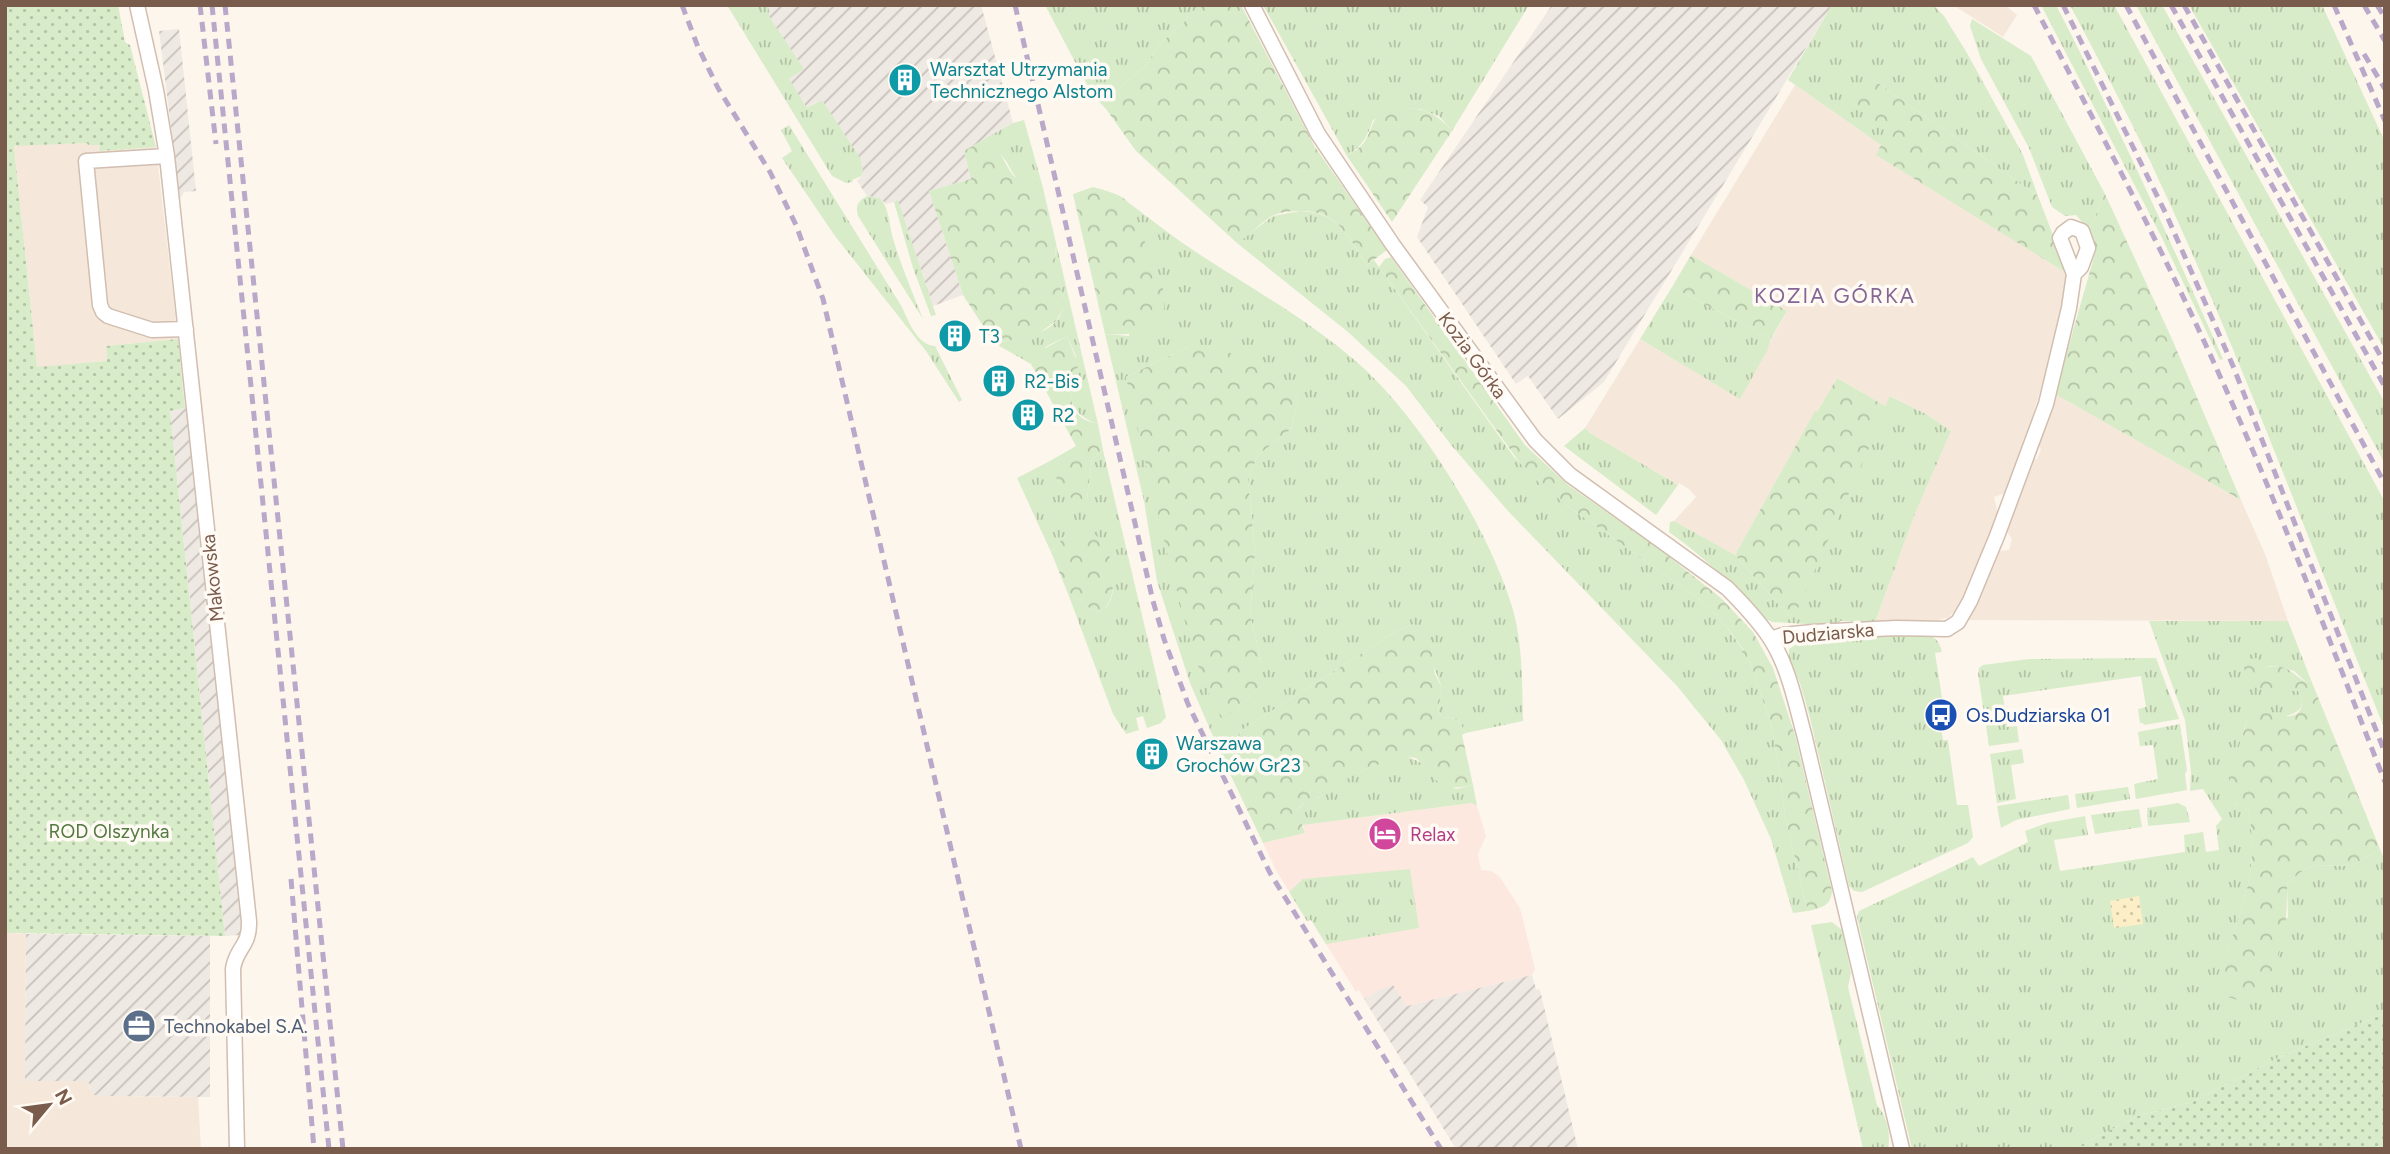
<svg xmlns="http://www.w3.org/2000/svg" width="2390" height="1154" viewBox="0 0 2390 1154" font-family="Figtree,sans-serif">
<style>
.residential{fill:#f5e8da}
.commercial{fill:#fde8e0}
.industrial{fill:url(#industrial-furrows)}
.grass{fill:url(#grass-tufts);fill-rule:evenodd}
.forest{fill:url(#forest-crowns)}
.sand{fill:url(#sand-dots)}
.garden{fill:url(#garden-dots)}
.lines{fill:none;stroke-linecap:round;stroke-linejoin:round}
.street-casing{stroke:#d1beb0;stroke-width:17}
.street{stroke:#fff;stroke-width:14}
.rail{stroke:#b9a8c9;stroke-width:5;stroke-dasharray:10 7;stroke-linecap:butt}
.labels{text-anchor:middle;stroke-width:7;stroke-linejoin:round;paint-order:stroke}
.culture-label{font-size:19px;fill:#0d838f;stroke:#fffaf3;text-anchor:start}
.street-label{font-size:19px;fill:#7a5c4d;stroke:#fffaf3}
.transit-label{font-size:19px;fill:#164399;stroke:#fffaf3;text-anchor:start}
.park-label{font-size:19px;fill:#537a41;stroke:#fffaf3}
.hotel-label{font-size:19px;fill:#b23c85;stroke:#fffaf3;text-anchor:start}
.service-label{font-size:19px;fill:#4e5e75;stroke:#fffaf3;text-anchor:start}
.neighbourhood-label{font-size:21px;letter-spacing:2px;fill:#846695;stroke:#fffaf3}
</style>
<defs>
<pattern id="industrial-furrows" width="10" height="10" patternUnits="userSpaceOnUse" patternTransform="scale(1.75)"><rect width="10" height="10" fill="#efe9e4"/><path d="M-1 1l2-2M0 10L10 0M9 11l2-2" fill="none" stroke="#c7c0bb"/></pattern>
<pattern id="grass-tufts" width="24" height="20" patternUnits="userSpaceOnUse" patternTransform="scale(1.75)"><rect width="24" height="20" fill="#d8ecc9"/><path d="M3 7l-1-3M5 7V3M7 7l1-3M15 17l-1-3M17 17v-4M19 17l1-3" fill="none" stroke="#b4c2a5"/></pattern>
<pattern id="forest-crowns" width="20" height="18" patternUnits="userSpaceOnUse" patternTransform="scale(1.75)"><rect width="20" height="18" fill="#d8ecc9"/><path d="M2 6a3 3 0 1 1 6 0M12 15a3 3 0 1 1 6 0" fill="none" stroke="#b4c2a5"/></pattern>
<pattern id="sand-dots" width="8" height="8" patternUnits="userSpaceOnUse" patternTransform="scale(1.75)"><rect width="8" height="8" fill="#fcefc7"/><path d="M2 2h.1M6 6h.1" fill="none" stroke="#d1c5a4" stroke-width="1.8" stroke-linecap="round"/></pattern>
<pattern id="garden-dots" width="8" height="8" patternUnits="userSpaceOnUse" patternTransform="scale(1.75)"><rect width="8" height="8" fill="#d8ecc9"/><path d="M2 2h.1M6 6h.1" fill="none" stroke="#b4c2a5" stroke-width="1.8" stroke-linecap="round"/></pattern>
</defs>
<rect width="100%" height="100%" fill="#fdf6ec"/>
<path class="residential" d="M1953 5H2005L2017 15 2003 37Z
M1795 85 1881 145 1877 155 2068 274 2060 328 2033 414V423L2006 493 1994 497 1998 514 1961 605 1949 617 1939 620 1875 622 1915 514 1951 431 1926 414 1891 396 1887 407 1837 378 1817 412H1815L1735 555 1674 521 1696 497 1689 489 1679 483 1678 485 1590 433 1585 428 1640 339 1740 398 1787 311 1691 255Z
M88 143V145L99 144 100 151 156 147 178 339 106 346 107 361 37 368 14 145Z
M2055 394 2241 500 2265 554 2288 621 1966 620 1997 551 2009 550 2012 539 2005 529 2031 460 2037 459 2041 449 2038 445Z
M5 933 26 934 25 1081H89L90 1088 106 1096 198 1097 201 1149H5Z"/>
<path class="commercial" d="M1473 803 1477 806 1486 836 1478 854 1481 870 1491 871 1499 876 1520 908 1535 969 1532 975 1407 1006 1379 990 1364 999 1359 990 1356 992 1311 920 1307 921 1276 870 1263 843 1305 833 1303 825Z"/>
<path class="industrial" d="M768 5H981L1013 123 964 151 971 179 929 191 963 295 933 306 898 201 886 204 880 198 867 196 857 181 861 176 822 100 807 108 788 79 803 69 769 18Z
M1552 5H1832L1604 382 1558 419 1528 376 1516 384 1417 237 1428 207 1420 200Z
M179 29 196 191 184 192 180 199 159 31Z
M188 408 244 934 240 935 225 936 170 410Z
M26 934 210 936V1097L106 1096 94 1095 88 1081H25Z
M1532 975 1536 989 1540 990 1578 1149H1456L1364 999 1379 990 1393 985 1407 1006Z"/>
<path class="grass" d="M727 5H768L770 18 804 69 789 79 807 108 822 100 860 158 863 169 861 176 852 180 853 182 846 183 832 176Z
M1045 5H1193L1186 20 1161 43 1145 66 1116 91 1092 94Z
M1263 5H1529L1452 131 1439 116 1420 109 1397 108 1373 120C1367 138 1362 146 1347 156Z
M1832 5H1933L1944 16 1967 53 2023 155 2038 196 1871 78 1889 130 1881 145 1788 80Z
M2041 5H2056C2116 121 2170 240 2223 359L2220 360 2162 238Z
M2070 5H2114L2385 502V730C2308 540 2238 347 2150 161 2125 109 2097 57 2070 5Z
M2136 5H2162L2385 403V464Z
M2189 5H2322L2385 142V350Z
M1972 19 2031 56 2105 194 2089 230 2076 215 2065 216 2052 207 2029 148 1981 59 1970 26Z
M1024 120 1042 184C1017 185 1017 180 1006 161 1000 153 992 145 986 138L1013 123Z
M789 125 902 307C909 322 917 345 935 346L962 400 959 402 926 351 835 236 782 158 792 151 781 130Z
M867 196 880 198C889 208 889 222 892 235 900 264 912 291 923 319L858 216C855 206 858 201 867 196Z
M898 200 933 306 936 315 931 316 913 268 894 202Z
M1129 203C1153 221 1177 240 1202 256 1256 291 1311 322 1359 364 1421 419 1490 531 1513 610 1523 646 1522 684 1523 721L1466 733 1457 719 1443 717 1438 711 1442 688 1432 662 1414 624 1400 629 1242 730 1222 757 1190 683 1157 581 1144 501 1105 334 1129 336 1138 228ZM1188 347 1273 380 1299 398 1291 429 1258 455 1248 478 1255 552 1250 614 1261 661V686L1236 709 1126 377Z
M1300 211C1339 212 1347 236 1367 265L1374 260 1514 457 1565 504 1700 600 1722 621 1744 651 1741 665 1750 661 1771 725 1778 762 1786 822 1808 911 1793 913 1771 839 1744 780 1721 740 1677 686 1508 511 1452 446 1406 386 1348 332 1237 243 1273 216Z
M1056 243 1098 424C1061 411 1069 387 1076 356L1067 336 1047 346 1031 364 994 343C1016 339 1064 335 1063 302 1063 290 1055 277 1055 265 1055 257 1057 250 1056 243Z
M1672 287 1771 339 1767 351 1740 399 1640 339Z
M1890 396 1926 414 1951 431 1915 514 1875 622 1840 621 1838 626 1772 622 1764 618C1734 585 1705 558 1669 532L1670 522 1674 521 1735 555 1789 616Z
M1585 428 1590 433 1678 485 1656 515 1564 446Z
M1103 450 1166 717 1161 723 1147 728 1143 716 1136 718 1139 730 1126 734 1113 714 1067 591 1091 609 1099 612C1119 603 1113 574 1110 557L1065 536 1051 552 1017 478 1050 461 1058 481 1074 500 1087 499 1092 459Z
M2149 621H2288L2311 680 2306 682 2294 671 2276 666 2243 668 2247 673 2280 694 2292 690 2298 691C2317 721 2264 718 2247 720L2234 765 2235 803 2248 810C2262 867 2238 923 2218 976L2288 917 2287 884 2302 871 2317 865 2352 866 2380 849 2385 861V1013L2280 1057 2192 1102 2138 1116 2073 1149H1912L1857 917 1859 911 1973 857 1979 866 2028 842 2025 831 2047 823 2085 816 2088 835 2054 840 2060 871 2185 852 2184 835 2203 832 2206 852 2219 850 2216 826 2222 819 2203 789 2190 791 2191 772 2185 720Z
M1922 633C1934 637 1939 639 1942 652L1935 653 1943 704 1937 705 1943 740H1948L1957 805H1968L1973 837 1968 843 1862 892 1854 891 1849 886 1810 718 1800 683 1789 658V649L1798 643Z
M2156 658 2179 719 2144 725 2143 723H2140L2138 709 2146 707 2141 676 2003 696 2007 727 2017 726 2019 742 1989 746 1978 674 1979 668 1983 665 2029 659Z
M2180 724 2187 770 2185 774 2187 790 2136 799 2134 784 2158 779 2153 745 2140 746 2138 732Z
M2022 749 2024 763 2011 765 2016 799 1997 803 1990 754Z
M1403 756C1422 759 1439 777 1456 789L1473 785 1477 806 1472 803 1303 825 1298 817 1297 810 1307 800 1318 798 1341 780 1386 760Z
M2128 787 2130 799 2077 808 2075 794Z
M2068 795 2070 809 2016 820 2001 828 1997 806Z
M2178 803 2186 807 2190 822 2148 826 2147 808Z
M2139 809 2142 827 2095 834 2091 815Z
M1410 869 1419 928 1326 944 1311 920 1307 921 1289 892 1303 879Z
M1832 922 1842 930 1851 973 1848 987 1877 1105C1887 1116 1891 1134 1888 1149H1863L1811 925Z"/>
<path class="forest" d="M1193 5H1241L1315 147 1387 250 1367 265C1349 238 1337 209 1299 211 1290 211 1280 212 1272 216 1259 223 1250 236 1237 243L1136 151 1106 109 1092 94 1116 91 1145 66 1161 43 1186 20Z
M1871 78 2038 196 2068 274 1876 155 1888 130 1854 106Z
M1388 108C1419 108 1431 107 1452 131L1392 222 1347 156C1353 152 1361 148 1365 141 1373 128 1372 116 1388 108Z
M986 138C1013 158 1001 185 1042 184L1056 243 1055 266 1064 303 1061 313 1056 321 1035 336 994 343 963 295 929 191 971 179 964 151Z
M1093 187C1104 190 1121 194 1128 202 1134 209 1138 229 1143 238 1169 289 1186 340 1105 334L1073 194Z
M2105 194 2172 339 2241 500 2055 394 2096 250 2089 230Z
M1691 255 1787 311 1771 339 1672 287Z
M1391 257 1525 445 1568 485 1654 545 1721 598 1753 632 1773 668 1795 735 1832 891C1831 906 1821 908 1808 911L1786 822 1778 762 1771 725 1750 661 1740 666 1736 657 1744 650 1722 621 1700 600 1565 504 1527 473 1379 267 1385 259Z
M1067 336 1079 366C1066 378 1067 407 1082 418 1086 421 1093 422 1098 424L1103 450 1092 459 1087 499 1081 504C1068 499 1052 475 1050 461L1076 446 1031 364 1042 350Z
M1188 347 1224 350 1252 364 1299 398 1291 429 1258 455 1248 478 1255 552 1250 614 1261 661V686L1236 709 1221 718C1199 679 1188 634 1177 591 1158 520 1142 448 1126 377Z
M1837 378 1887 407 1795 615 1789 616 1735 555 1815 411 1817 412Z
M1084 530C1090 532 1095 534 1099 538 1115 552 1121 603 1099 612L1091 609 1067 591 1051 552 1065 536Z
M1414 624 1431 649 1435 674 1442 688 1438 711 1443 717 1457 719 1466 733 1462 735 1473 785C1439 793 1437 780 1416 758 1385 753 1346 779 1321 796 1312 801 1304 800 1297 810L1305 833 1263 843 1222 757 1242 730 1400 629Z
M2257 658 2268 667C2287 663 2292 674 2306 682L2311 680 2380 849 2352 866 2317 865 2302 871 2287 884C2287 934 2284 957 2255 999L2241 1001 2228 997 2218 975C2238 923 2262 867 2248 810 2242 807 2234 804 2231 797 2224 779 2243 739 2247 720 2250 717 2252 714 2257 713 2269 710 2294 725 2301 708 2304 702 2301 696 2298 691 2291 690 2287 693 2280 694 2261 696 2247 680 2242 663L2244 660Z"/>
<path class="sand" d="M2139 896 2143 924 2114 928 2110 901Z"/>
<path class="garden" d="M5 5H118L125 42 130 45 156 147 100 151 99 145H88L87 143 14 146 37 367 107 361 106 346 178 339 185 408 170 411 225 936 5 933Z
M2385 1013V1149H2073L2138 1116 2192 1102 2280 1057Z"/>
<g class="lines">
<defs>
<path id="street" d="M137 5 156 90 167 156 249 921C250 947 236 947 233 969L237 1149
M1252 5 1318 134 1393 245 1535 440 1570 475 1727 588C1743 604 1758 620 1770 638 1789 667 1796 705 1805 738L1902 1149
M167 156 86 161 100 305 103 312 108 316 152 330 186 329
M1771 639 1783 635 1813 632 1896 628 1947 629 1958 622 1970 601 1997 536 2046 404 2069 308 2074 274 2081 267 2088 248 2082 231 2071 227 2063 233 2060 238 2074 274"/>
</defs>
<use href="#street" class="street-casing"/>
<use href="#street" class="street"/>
<path class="rail" d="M200 5 216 144
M212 5 329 1149
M225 5 343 1149
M682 5 698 47 718 88 770 172 796 225 823 299 1021 1149
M1015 5 1153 601 1164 639 1188 704 1270 873 1441 1149
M2034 5C2097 127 2163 249 2219 374 2280 508 2331 645 2385 782
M2063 5 2166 214 2233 366 2385 753
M2126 5 2385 484
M2171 5 2385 387
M2184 5 2385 364
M2334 5 2385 121
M2364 5 2385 41
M2377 5 2385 18
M2364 54 2385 89
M291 879 314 1149"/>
</g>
<defs>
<symbol id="building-disc" viewBox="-11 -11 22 22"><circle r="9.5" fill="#0f9aa8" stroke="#fffaf3"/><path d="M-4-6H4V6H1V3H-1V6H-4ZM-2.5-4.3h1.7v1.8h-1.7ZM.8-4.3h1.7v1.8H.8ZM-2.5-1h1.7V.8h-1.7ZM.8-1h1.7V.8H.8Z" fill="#fff"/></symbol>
<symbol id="bus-disc" viewBox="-11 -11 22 22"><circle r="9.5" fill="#1a4fb4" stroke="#fffaf3"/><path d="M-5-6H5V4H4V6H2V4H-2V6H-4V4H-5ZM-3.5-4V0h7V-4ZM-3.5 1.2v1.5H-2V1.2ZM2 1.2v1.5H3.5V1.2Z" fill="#fff"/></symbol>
<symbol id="hotel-disc" viewBox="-11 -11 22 22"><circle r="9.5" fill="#d1479c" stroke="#fffaf3"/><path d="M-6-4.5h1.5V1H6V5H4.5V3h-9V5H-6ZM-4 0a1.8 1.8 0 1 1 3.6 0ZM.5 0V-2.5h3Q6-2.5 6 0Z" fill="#fff"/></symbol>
<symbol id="office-disc" viewBox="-11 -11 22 22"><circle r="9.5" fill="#5c6f8a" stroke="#fffaf3"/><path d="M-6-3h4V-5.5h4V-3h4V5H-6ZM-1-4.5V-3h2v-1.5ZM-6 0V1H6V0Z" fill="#fff"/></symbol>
</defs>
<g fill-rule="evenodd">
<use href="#building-disc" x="886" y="61" width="38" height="38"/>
<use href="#building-disc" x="936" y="317" width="38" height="38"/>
<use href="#building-disc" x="980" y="362" width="38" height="38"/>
<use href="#building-disc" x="1009" y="396" width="38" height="38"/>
<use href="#bus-disc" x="1922" y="696" width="38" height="38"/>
<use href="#building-disc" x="1133" y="735" width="38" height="38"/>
<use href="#hotel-disc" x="1366" y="815" width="38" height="38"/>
<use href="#office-disc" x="120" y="1007" width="38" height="38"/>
</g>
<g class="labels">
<g class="culture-label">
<text x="930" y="76">Warsztat Utrzymania<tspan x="930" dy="22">Technicznego Alstom</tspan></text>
<text x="979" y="343">T3</text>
<text x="1024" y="388">R2-Bis</text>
<text x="1052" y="422">R2</text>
<text x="1176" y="750">Warszawa<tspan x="1176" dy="22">Grochów Gr23</tspan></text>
</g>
<g class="street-label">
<text transform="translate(1473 355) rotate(54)" y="7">Kozia Górka</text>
<text transform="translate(212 578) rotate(-96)" y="7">Makowska</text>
<text transform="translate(1828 633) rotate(-5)" y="7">Dudziarska</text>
</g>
<g class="transit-label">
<text x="1966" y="722">Os.Dudziarska 01</text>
</g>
<g class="park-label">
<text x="109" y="838">ROD Olszynka</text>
</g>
<g class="hotel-label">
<text x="1410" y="841">Relax</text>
</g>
<g class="service-label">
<text x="164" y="1033">Technokabel S.A.</text>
</g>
<g class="neighbourhood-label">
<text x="1835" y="303">KOZIA GÓRKA</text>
</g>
</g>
<rect width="2390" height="1154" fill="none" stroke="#7a5c4d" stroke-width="14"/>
<g transform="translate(49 1105) rotate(61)" stroke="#fffaf3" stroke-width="5" paint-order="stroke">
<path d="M0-5L12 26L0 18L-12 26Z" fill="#7a5c4d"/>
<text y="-10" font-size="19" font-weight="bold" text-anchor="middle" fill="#7a5c4d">N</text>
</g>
</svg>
